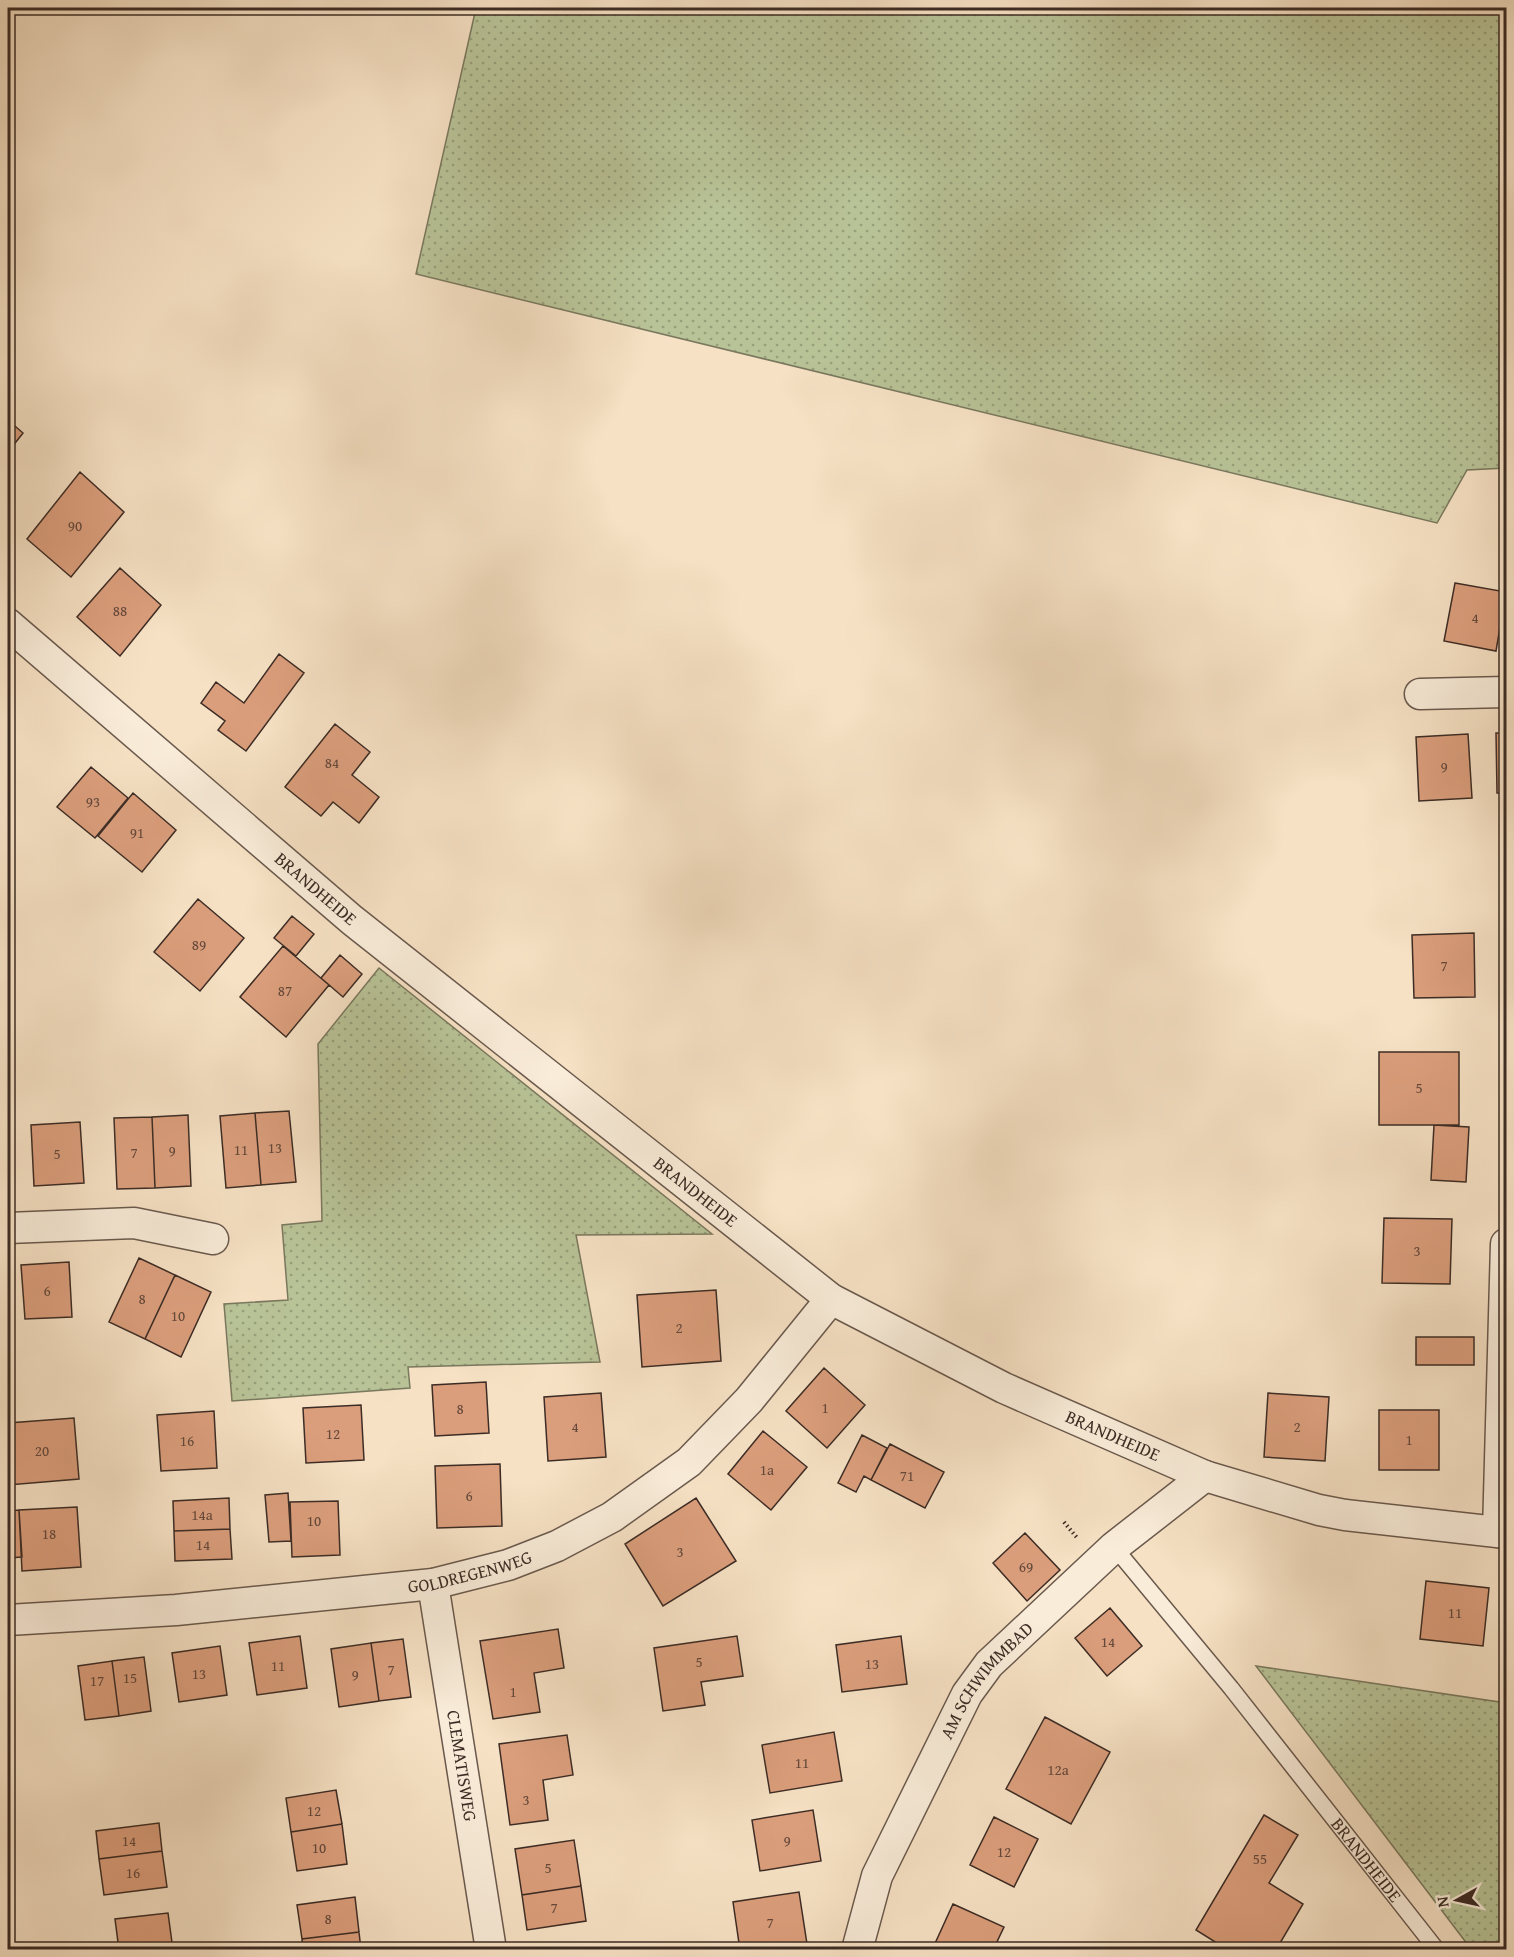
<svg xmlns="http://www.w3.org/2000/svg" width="1514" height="1957" viewBox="0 0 1514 1957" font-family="'Gentium Book Plus',serif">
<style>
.green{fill:url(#green-dots);stroke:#7a785e;stroke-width:1.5}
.building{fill:#db9e7c;stroke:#3c2c25;stroke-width:1.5}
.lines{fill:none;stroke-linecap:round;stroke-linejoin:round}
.service-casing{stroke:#6a594d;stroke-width:18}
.minor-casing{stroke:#6a594d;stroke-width:33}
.path{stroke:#3c2c25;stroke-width:4;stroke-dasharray:1.5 3;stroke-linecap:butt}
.service{stroke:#f9ecd9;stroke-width:15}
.minor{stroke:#f9ecd9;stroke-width:30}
.labels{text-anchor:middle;stroke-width:5;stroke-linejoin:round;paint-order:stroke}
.number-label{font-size:15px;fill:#64483b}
.street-label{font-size:18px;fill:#3c2c25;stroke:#f9ecd9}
</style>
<defs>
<pattern id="green-dots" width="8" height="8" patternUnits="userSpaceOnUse" patternTransform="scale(1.5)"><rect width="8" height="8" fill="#b8c397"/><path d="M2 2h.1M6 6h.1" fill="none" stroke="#979f7b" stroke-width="1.8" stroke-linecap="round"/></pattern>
</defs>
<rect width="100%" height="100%" fill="#f6e1c4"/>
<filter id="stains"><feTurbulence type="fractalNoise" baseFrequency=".00333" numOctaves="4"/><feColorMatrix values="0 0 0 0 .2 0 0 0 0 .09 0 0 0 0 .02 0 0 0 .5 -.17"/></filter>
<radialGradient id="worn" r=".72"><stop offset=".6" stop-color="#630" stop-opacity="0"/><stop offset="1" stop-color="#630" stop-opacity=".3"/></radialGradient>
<path class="green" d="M476 8H1506V468L1467 470 1437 523 416 274Z
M379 968 712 1234 576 1235 600 1362 408 1367 410 1388 232 1401 224 1304 288 1300 282 1225 322 1221 318 1044Z
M1256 1666 1506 1703V1949H1471Z"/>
<path class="building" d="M8 420 23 433 8 452Z
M80 472 124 512 71 577 27 539Z
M120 568 161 605 120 656 77 617Z
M1455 583 1506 592 1496 651 1444 641Z
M279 654 304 673 246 751 218 730 225 721 201 703 216 682 244 703Z
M335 724 370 752 352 775 379 797 359 823 333 802 321 816 285 787Z
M1496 733H1506V793H1497Z
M1468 734 1472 798 1419 801 1416 737Z
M91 767 128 798 95 838 57 807Z
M133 793 176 830 142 872 98 836Z
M198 899 244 938 200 991 154 952Z
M292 916 314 934 296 956 274 938Z
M1474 933 1475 997 1414 998 1412 935Z
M283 946 329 985 286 1037 240 997Z
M340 955 362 974 343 997 321 978Z
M1379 1052H1459V1125H1379Z
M289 1111 296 1182 261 1185 255 1113Z
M255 1113 261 1185 226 1188 220 1116Z
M188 1115 191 1186 155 1188 152 1117Z
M152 1117 155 1188 117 1189 114 1118Z
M80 1122 84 1183 34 1186 31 1125Z
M1434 1125 1469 1127 1466 1182 1431 1180Z
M1384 1218 1452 1219 1450 1284 1382 1283Z
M139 1258 175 1275 145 1339 109 1322Z
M69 1262 72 1317 25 1319 21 1265Z
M175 1275 211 1292 181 1357 145 1339Z
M716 1290 721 1361 642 1367 637 1295Z
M1416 1337H1474V1365H1416Z
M824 1368 865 1405 827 1448 786 1411Z
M486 1382 489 1433 435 1436 432 1385Z
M601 1393 606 1457 548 1461 544 1397Z
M1268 1393 1329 1397 1325 1461 1264 1457Z
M361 1405 364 1460 306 1463 303 1408Z
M1379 1410H1439V1470H1379Z
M214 1411 217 1468 161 1471 157 1415Z
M74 1418 79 1479 8 1485V1423Z
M763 1431 807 1467 771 1510 728 1474Z
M862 1435 887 1448 871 1480 864 1476 856 1492 838 1483Z
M890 1444 944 1472 925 1508 871 1480Z
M500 1464 502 1526 437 1528 435 1466Z
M288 1493 291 1541 269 1542 265 1495Z
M229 1498 230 1529 174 1531 173 1501Z
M696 1498 736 1561 663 1606 625 1544Z
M338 1501 340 1555 292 1557 290 1502Z
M77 1507 81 1567 22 1571 19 1510Z
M19 1510 22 1557 8 1558V1511Z
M230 1529 232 1559 175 1561 174 1531Z
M1025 1533 1060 1570 1027 1601 993 1563Z
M1426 1581 1489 1588 1483 1646 1420 1639Z
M1110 1608 1142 1646 1107 1676 1075 1638Z
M558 1629 564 1668 534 1673 540 1712 493 1719 480 1641Z
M300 1636 307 1688 257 1695 249 1643Z
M737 1636 743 1676 701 1682 705 1705 663 1711 654 1648Z
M901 1636 907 1684 842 1692 836 1645Z
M403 1639 411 1697 379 1701 371 1643Z
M371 1643 379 1701 339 1707 331 1649Z
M220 1646 227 1695 179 1702 172 1653Z
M144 1657 151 1711 119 1716 112 1661Z
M112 1661 119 1716 85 1720 78 1666Z
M1045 1717 1110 1752 1071 1824 1006 1789Z
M834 1732 842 1781 770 1793 762 1745Z
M567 1735 573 1775 543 1780 548 1820 510 1825 499 1744Z
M336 1790 342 1824 291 1832 286 1798Z
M813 1810 821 1861 760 1871 752 1820Z
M1264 1815 1298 1835 1269 1883 1303 1904 1276 1950H1228L1196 1930Z
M994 1817 1038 1839 1014 1887 970 1865Z
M159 1823 162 1851 99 1859 96 1831Z
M342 1824 347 1864 297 1871 291 1832Z
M574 1840 581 1886 522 1895 515 1849Z
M162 1851 167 1887 104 1895 99 1859Z
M581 1886 586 1921 527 1930 522 1895Z
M799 1892 807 1944 773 1950H740L733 1902Z
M355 1897 359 1932 302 1939 297 1905Z
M953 1904 1004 1927 993 1950H932Z
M168 1913 173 1950H119L115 1919Z
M359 1932 361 1950H303L302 1939Z
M598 1943 599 1950H557Z"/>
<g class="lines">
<defs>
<g id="service">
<path id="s1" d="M1114 1547 1231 1688 1437 1950"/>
</g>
<g id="minor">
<path id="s2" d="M8 624 352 920 831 1299 1004 1388 1205 1476 1319 1510 1345 1515 1506 1533"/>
<path d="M1420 694 1506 692"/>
<path d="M8 1228 134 1223 213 1239"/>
<path d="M1498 1532 1506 1244"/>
<path id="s3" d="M433 1584 491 1950"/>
<path id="s4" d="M8 1620 176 1610 433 1584 508 1565 557 1546 612 1517 689 1462 749 1400 831 1299"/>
<path id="s5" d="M857 1950 877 1876 967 1694 989 1664 1114 1547 1205 1476"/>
</g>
</defs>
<use href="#service" class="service-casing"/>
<use href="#minor" class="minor-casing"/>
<path class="path" d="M1064 1522 1078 1539"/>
<use href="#service" class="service"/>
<use href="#minor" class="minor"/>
</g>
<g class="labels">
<g class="number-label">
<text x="75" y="531">90</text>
<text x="120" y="616">88</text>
<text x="1475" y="623">4</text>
<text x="332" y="768">84</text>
<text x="1444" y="772">9</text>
<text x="93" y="807">93</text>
<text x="137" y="838">91</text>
<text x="199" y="950">89</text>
<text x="1444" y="971">7</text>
<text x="285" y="996">87</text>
<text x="1419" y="1093">5</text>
<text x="275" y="1153">13</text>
<text x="241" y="1155">11</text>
<text x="172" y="1156">9</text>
<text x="134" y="1158">7</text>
<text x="57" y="1159">5</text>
<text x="1417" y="1256">3</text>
<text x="47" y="1296">6</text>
<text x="142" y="1304">8</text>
<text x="178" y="1321">10</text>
<text x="679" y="1333">2</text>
<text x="825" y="1413">1</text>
<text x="460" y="1414">8</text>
<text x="575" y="1432">4</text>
<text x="1297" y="1432">2</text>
<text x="333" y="1439">12</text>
<text x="1409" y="1445">1</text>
<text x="187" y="1446">16</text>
<text x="42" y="1456">20</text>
<text x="767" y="1475">1a</text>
<text x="907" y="1481">71</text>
<text x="469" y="1501">6</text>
<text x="202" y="1520">14a</text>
<text x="314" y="1526">10</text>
<text x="49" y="1539">18</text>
<text x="203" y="1550">14</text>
<text x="680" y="1557">3</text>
<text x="1026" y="1572">69</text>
<text x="1455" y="1618">11</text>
<text x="1108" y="1647">14</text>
<text x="699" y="1667">5</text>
<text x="872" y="1669">13</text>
<text x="278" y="1671">11</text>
<text x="391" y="1675">7</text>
<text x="199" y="1679">13</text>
<text x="355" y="1680">9</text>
<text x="130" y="1683">15</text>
<text x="97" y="1686">17</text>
<text x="513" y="1697">1</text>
<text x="802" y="1768">11</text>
<text x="1058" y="1775">12a</text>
<text x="526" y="1805">3</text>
<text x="314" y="1816">12</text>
<text x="129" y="1846">14</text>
<text x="787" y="1846">9</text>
<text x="319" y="1853">10</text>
<text x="1004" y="1857">12</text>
<text x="1260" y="1864">55</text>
<text x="548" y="1873">5</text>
<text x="133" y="1878">16</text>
<text x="554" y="1913">7</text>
<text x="328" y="1924">8</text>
<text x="770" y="1928">7</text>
</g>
<g class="street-label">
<text dy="6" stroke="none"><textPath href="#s2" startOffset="406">BRANDHEIDE</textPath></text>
<text dy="6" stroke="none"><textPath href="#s2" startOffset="892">BRANDHEIDE</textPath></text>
<text dy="6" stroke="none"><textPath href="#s2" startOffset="1378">BRANDHEIDE</textPath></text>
<text dy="6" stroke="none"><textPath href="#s4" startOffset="465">GOLDREGENWEG</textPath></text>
<text dy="6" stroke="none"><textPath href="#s5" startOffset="302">AM SCHWIMMBAD</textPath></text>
<text dy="6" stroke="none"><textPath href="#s3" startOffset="184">CLEMATISWEG</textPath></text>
<text dy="6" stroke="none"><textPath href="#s1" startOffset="402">BRANDHEIDE</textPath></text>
</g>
</g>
<rect width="1514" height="1957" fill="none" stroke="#f6e1c4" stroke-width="30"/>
<rect x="9" y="9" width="1496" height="1939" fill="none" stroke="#3c2c25" stroke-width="3"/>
<rect x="15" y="15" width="1484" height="1927" fill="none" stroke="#3c2c25" stroke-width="1.5"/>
<g transform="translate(1457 1900) rotate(262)" stroke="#f9ecd9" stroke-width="4.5" paint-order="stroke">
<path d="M0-4.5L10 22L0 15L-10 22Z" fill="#3c2c25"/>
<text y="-9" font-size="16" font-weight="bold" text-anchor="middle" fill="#3c2c25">N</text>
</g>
<rect width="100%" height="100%" filter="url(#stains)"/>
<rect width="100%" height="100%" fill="url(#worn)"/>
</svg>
